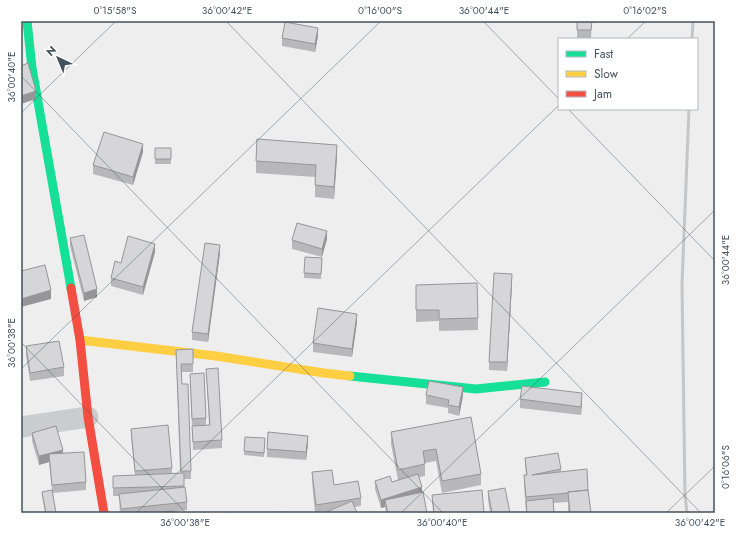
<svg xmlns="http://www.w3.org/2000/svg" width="736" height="534" viewBox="0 0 736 534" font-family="Jost,sans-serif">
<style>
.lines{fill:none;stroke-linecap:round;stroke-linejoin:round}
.street{stroke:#cacdcf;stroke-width:21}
.fast{stroke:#16e098;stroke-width:9}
.slow{stroke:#ffcf43;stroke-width:9}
.jam{stroke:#f24e42;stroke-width:9}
.rail{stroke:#c4c6c8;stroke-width:3}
.wall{fill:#b8b8bb}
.shaded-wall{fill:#969698}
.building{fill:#d6d6d9;stroke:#969698}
.ticks{fill:none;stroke:#43515d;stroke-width:1;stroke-opacity:0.45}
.neatline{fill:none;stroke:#43515d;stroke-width:1.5}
.ticks-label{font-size:10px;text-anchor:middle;fill:#43515d}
</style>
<rect width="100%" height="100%" fill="#efeeee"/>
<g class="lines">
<path class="street" d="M21 427 88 417"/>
<path class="fast" d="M27 21 32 68 71 288
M350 376 476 389 545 382"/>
<path class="slow" d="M80 340 216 356 324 373 350 376"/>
<path class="jam" d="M71 288 80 340 88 417 104 513"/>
<path class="rail" d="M692 39 693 21
M687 513 685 495 682 284 689 109"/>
</g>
<path class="wall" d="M577 21H592L591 39 577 38Z
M318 36 315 52 282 46V38Z
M155 148H171V164H155Z
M143 152 133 185 93 174V165Z
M337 157 334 199 315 197V177L256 173V161Z
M70 238 97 297 84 301 70 246Z
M327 239 322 257 292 249V240Z
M155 252 143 295 111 286V278L121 263Z
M220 253 208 342 192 340V332Z
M322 258 321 279 304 278V273Z
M512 283 507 371 489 370V362Z
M416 285 478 318V330L439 331V321L416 322Z
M357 322 352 357 313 352V343Z
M26 346 64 367V376L30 381 26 355Z
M176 350 193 364V372H182V384L191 471V479H184V487L187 502V510L174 512V513H120L119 496H113V476L135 475 131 437V429L172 468V474L180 473Z
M206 369 222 440V448L193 450 190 382 206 418V425H209Z
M426 395 463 396 459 416 448 413V408L426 404Z
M520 399 582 401 581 415 520 408Z
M471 417 481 474V485L442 493 436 461 425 463V476L419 477 427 513H386L385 507 381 508 375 489V481L392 482 398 480 391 444V432Z
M32 433 63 453 86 482V490L53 493 56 513H45L42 496V492L52 490 49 462 39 465 32 441Z
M265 442 264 457 244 455V451Z
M308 444 306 460 267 457V449Z
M525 458 561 469V472L591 513H568V502L553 503 554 513H526L524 484V475H526L525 466Z
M312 472 334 485 361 498V506L315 513 312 481Z
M488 491 510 513H490L488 500Z
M432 495 484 513H433Z"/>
<path class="shaded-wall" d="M318 28V36L315 52V44Z
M36 91V99L21 104V96Z
M143 144V152L133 185V177Z
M337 145V157L334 199V187Z
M327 231V239L322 257V249Z
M155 244V252L143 295V287Z
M220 245V253L208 342V334Z
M512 274V283L507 371V362Z
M97 289V297L84 301V293Z
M51 290V299L21 307V299Z
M357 314V322L352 357V349Z
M463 387V396L459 416V407Z
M582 393V401L581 415V407Z
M308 436V444L306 460V452Z
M63 450V458L49 454V462L39 465V456Z
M422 487V495L385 500V507L381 508V500Z"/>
<path class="building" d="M577 21H592L591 30H577Z
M285 22 318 28 315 44 282 38Z
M28 63 36 91 21 96V66Z
M104 132 143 144 133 177 93 165Z
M257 139 337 145 334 187 315 185 316 165 256 161Z
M155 148H171V159H155Z
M297 223 327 231 322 249 292 240Z
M84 235 97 289 84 293 70 238Z
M128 236 155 244 143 287 111 278 115 261 121 263Z
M205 243 220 245 208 334 192 332Z
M305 257 322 258 321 274 304 273Z
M45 265 51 290 21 299V271Z
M494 273 512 274 507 362H489Z
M477 283 478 318 439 319V310H416V285Z
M318 308 357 314 352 349 313 343Z
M59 341 64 367 30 373 26 346Z
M193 349V364H181L182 384H188L191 471H181L176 350Z
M218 368 222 440 193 442 192 426 210 425 206 369Z
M204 373 206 418 192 419 190 374Z
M429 381 463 387 459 407 448 405 449 400 426 395Z
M522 386 582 393 581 407 520 399Z
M471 417 481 474 442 481 436 449 423 451 425 464 398 470 391 432Z
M168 425 172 468 135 471 131 429Z
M56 426 63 450 39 456 32 433Z
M268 432 308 436 306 452 267 449Z
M245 437 265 438 264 453 244 451Z
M84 452 86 482 52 485 49 454Z
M558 453 561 469 532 475 587 469 588 490 568 492V493L526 497 524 475H527L525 458Z
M332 470 334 485 358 481 361 498 316 505 312 472Z
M184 473V486L113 488V476Z
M418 474 422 487 381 500 375 481 390 476 392 482Z
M185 487 187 502 121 509 119 494Z
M505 488 510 513H492L488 491Z
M52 490 56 513H46L42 492Z
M482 490 484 513H434L432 495Z
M588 490 591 513H570L568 492Z
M423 492 427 513H388L385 500Z
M553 498 554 513H527L526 501Z
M352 501 357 513H324Z
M174 511V513H154Z
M284 512V513H269Z"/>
<path class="ticks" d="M226 21 701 513M483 21 559 99M627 39 646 21M21 76 443 513M568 109 715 261M21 113 116 21M21 342 186 513M21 369 381 21M136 513 559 105M401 513 715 210M666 513 715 466"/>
<rect width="736" height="534" fill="none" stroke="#ffffff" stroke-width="44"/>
<rect x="558" y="38" width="140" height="72" fill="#ffffff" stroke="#b4b9be"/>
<rect x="566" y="51" width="20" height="6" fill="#16e098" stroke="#b4b9be"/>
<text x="594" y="58" font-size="12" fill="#43515d">Fast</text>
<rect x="566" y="71" width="20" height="6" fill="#ffcf43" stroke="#b4b9be"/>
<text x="594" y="78" font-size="12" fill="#43515d">Slow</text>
<rect x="566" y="91" width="20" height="6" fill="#f24e42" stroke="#b4b9be"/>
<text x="594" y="98" font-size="12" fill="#43515d">Jam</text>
<g transform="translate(58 58) rotate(316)" stroke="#ffffff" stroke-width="3" paint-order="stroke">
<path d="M0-3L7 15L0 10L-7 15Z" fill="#43515d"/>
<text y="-6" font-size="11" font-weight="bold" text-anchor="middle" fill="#43515d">N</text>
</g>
<rect x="22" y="22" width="692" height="490" class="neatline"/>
<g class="ticks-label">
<text x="115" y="14">0°15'58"S</text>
<text x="227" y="14">36°00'42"E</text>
<text x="380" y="14">0°16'00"S</text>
<text x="484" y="14">36°00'44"E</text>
<text x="645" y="14">0°16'02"S</text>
<text transform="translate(11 77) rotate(-90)" y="4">36°00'40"E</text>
<text transform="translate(725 260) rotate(-90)" y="4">36°00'44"E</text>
<text transform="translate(11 343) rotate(-90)" y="4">36°00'38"E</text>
<text transform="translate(725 467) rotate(-90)" y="4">0°16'06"S</text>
<text x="185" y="526">36°00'38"E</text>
<text x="442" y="526">36°00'40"E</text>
<text x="700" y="526">36°00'42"E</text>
</g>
</svg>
